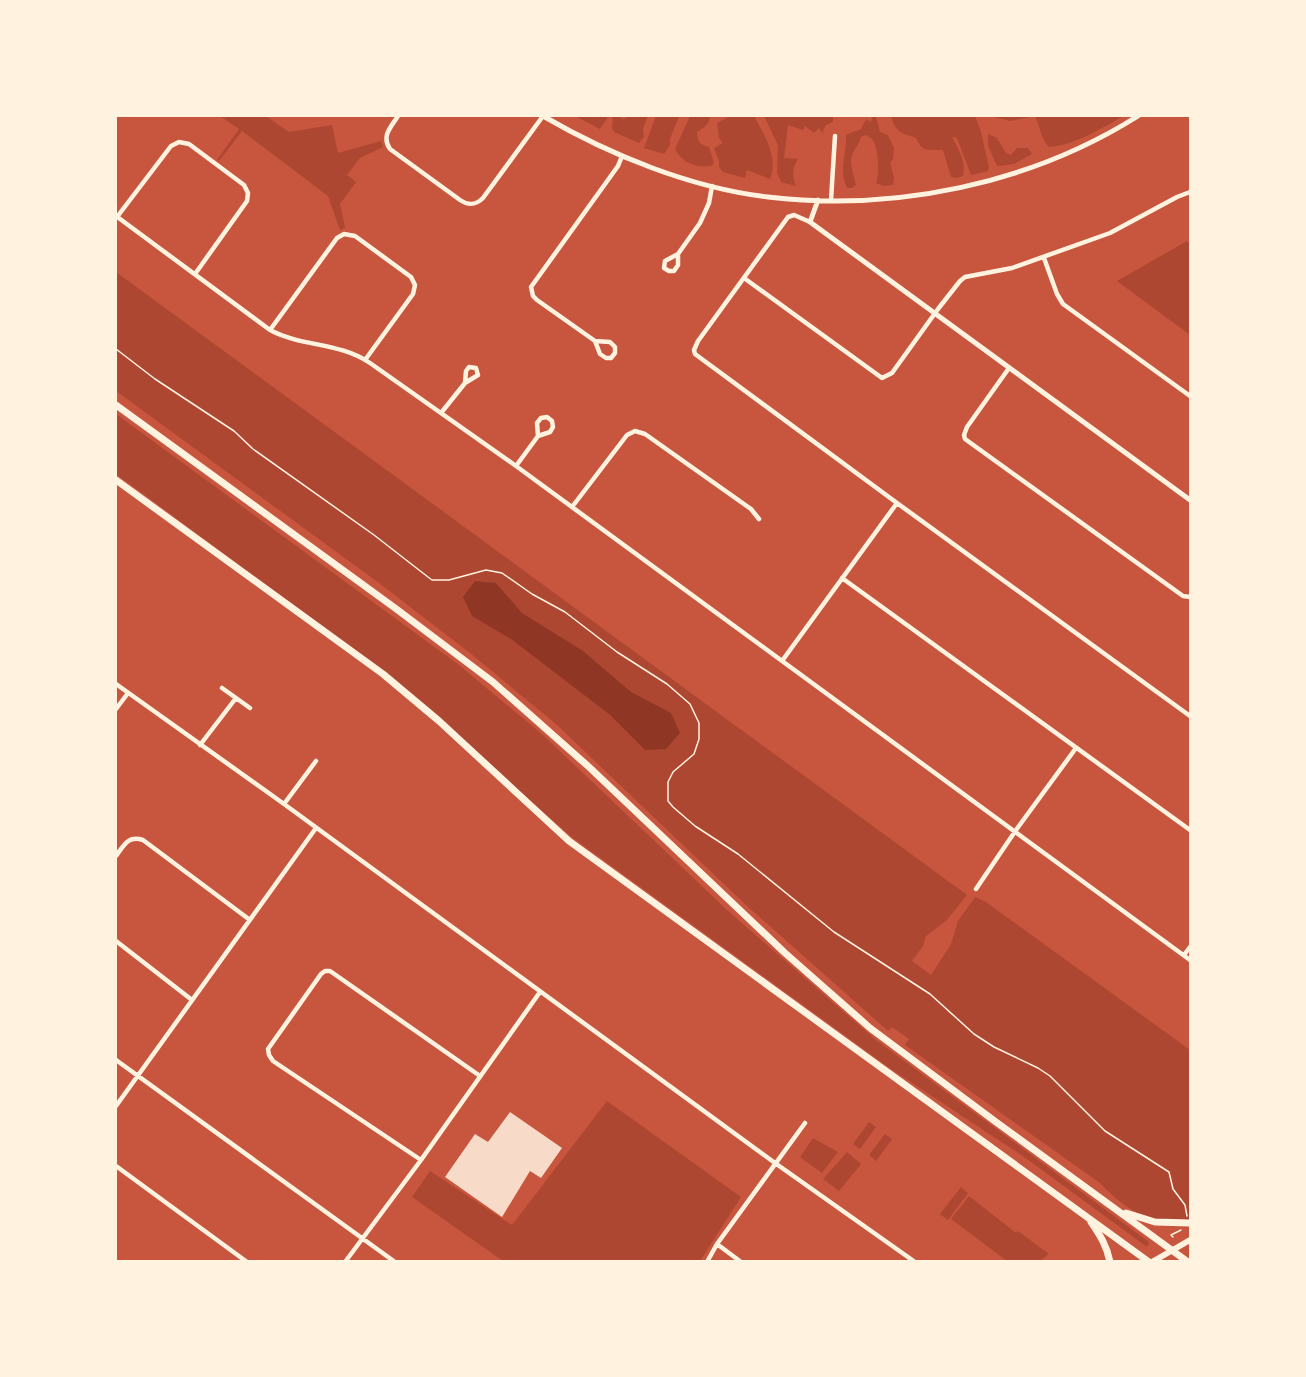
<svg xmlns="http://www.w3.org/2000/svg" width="1306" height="1377" viewBox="0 0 1306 1377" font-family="Barlow,sans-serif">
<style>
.green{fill:#ae4732}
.water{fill:#8f3625}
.building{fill:#f7dbc8}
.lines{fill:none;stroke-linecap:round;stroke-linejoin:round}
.path{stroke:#fff3e0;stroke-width:1.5}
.minor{stroke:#fff3e0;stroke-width:4.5}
.tertiary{stroke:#fff3e0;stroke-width:5}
.secondary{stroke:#fff3e0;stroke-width:6}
.primary{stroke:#fff3e0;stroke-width:7}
</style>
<rect width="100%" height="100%" fill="#c8553d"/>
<path class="green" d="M220 116H266L289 132 332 125 338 153 381 141 383 147 360 158 347 175 356 182 340 204 345 228 340 230 328 196 242 131 219 161 217 160 239 129Z
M575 116H608L607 119 600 129Z
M613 116H620L622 119 626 118 627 116H648L643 129 644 137 639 143 614 132 612 128Z
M656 116H679L670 139V145L664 154 644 148Z
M690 116H710C710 124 704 128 697 132 697 141 700 145 709 147L714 163 711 166C696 168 682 163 675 149Z
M727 116H754C764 134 779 158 770 179L747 170 745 178 723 172 719 167V161L714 148 723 143 719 138 717 123 727 118Z
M764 116H833V122L826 125 822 133 819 128 814 133 805 126 803 130 788 125 784 158 798 159C792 168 792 176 796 186L781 182 777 172 778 145Z
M872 116H876L880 132 888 135 894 148 893 160 890 162 894 178 893 185 884 186 876 183C880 175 878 150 874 142 872 138 870 137 866 135L861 137C859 145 855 148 852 155 849 164 854 176 856 185L852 188H847C838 170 847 154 846 135L861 129 866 119 871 122Z
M891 116H975L981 132 989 167 988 171 971 175 957 138 952 137C958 149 967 162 963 176L956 178 951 177 943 150C928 149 923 154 916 138 901 133 895 132 891 116Z
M990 116H1124C1101 128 1076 145 1049 147 1041 140 1040 126 1035 116L1010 121Z
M988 134 997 138 1006 153 1011 155 1017 148H1028L1032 154 1014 164 997 166 988 146Z
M1187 241 1190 244V335L1117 281Z
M116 272 967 895 946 921 926 936 923 946 912 961 931 975 951 944 958 921 975 897 986 902 1190 1050V1220C1180 1220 1167 1222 1157 1220 1134 1215 1115 1199 1100 1183L905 1045 909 1039 892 1027 888 1031 747 906 557 725 470 653 379 583 116 391Z
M116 414 459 665 543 735 727 910 876 1040 1149 1242 1147 1247 1027 1159 891 1069 573 838 496 771 446 722 386 673 116 474Z
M607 1101 741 1197 700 1261H503L412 1197 430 1171 512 1225Z
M869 1122 876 1127 860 1149 853 1144Z
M885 1134 892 1139 876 1161 869 1155Z
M813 1138 838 1152 822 1173 800 1157Z
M847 1152 861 1164 839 1191 823 1179Z
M961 1187 968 1193 948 1220 940 1214Z
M969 1196 1016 1233 1018 1231 1049 1254 1040 1261H1007L951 1219Z"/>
<path class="water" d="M475 581 496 583 522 613 583 651 631 692 671 713 680 733 666 749 645 750 609 714 511 639 472 616 463 597Z"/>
<path class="building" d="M510 1112 562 1148 541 1178 530 1171 502 1217 445 1177 475 1134 488 1142Z"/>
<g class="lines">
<path class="path" d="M116 349 155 379 234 431 253 449 374 535 428 577 432 580H449L486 570 502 573 532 594 565 612 617 652 667 684 690 704 699 723V739L694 754 673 772 668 782V801L673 807 695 826 738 854 834 932 930 994 974 1034 994 1047 1038 1068 1050 1076 1105 1131 1169 1172 1173 1189 1185 1205 1187 1216
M1173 1237 1171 1235 1181 1230"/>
<path class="minor" d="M398 116C391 127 381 136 390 149L460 200C469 206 476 205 483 198L543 116
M831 200 835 136
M116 216 270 330C302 347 339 342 370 363L516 466 1190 960
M117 217 171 146 179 142 189 144 244 185 248 193 247 201 195 274
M810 222 794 215 788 217 698 341 694 350 695 354 897 503 1190 716
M678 254V265L674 271H669L664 268 665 261 678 254 700 223 709 203 712 186
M1044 258 1057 294 1063 304 1190 396
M744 278 882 378 892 373 938 309 960 281 965 277 1012 268 1110 233 1177 197 1190 192
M270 330 337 238 344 234 355 236 411 277 415 285 413 294 365 360
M595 341 610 342 615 347V353L611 358H606L600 354 595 341 537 300 533 296 531 287 618 166 622 156
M1009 368 967 427 964 435 965 439 1183 596 1190 597
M441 413 465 383 478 375 476 368 469 367 466 371 465 383
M516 466 538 436 550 432 553 427 552 421 547 417 541 418 537 423 538 436
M572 507 627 435 635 431 645 434 751 509 759 519
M842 578 1190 830
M782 661 897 503
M116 684 284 804 775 1163 915 1262
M222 688 250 708
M116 709 128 693
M200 745 236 698
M284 804 316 761
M116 856C124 845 128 835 143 840L250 920
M976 889 1016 830 1076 748
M116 941 192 1000
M1184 955 1190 947
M116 1060 395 1262
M116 1106 316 828
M421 1160 273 1061 269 1055 268 1049 321 974 325 971H330L480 1076
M116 1166 247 1262
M717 1244 741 1262
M345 1262 421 1160 540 992
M707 1262 717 1244 805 1123"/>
<path class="tertiary" d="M543 116C610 155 691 188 768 197 895 212 1030 184 1138 116
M818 200 810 222 1190 500"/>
<path class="secondary" d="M1152 1262 1190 1240"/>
<path class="primary" d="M116 405 395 608 493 682 589 767 785 953 870 1028 996 1122 1188 1262
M116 480 383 674 439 721 569 841 1149 1262
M1126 1213 1155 1222 1190 1223
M1091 1222C1100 1235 1107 1246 1110 1262"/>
</g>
<rect width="1306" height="1377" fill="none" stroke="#fff3e0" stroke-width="234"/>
</svg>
